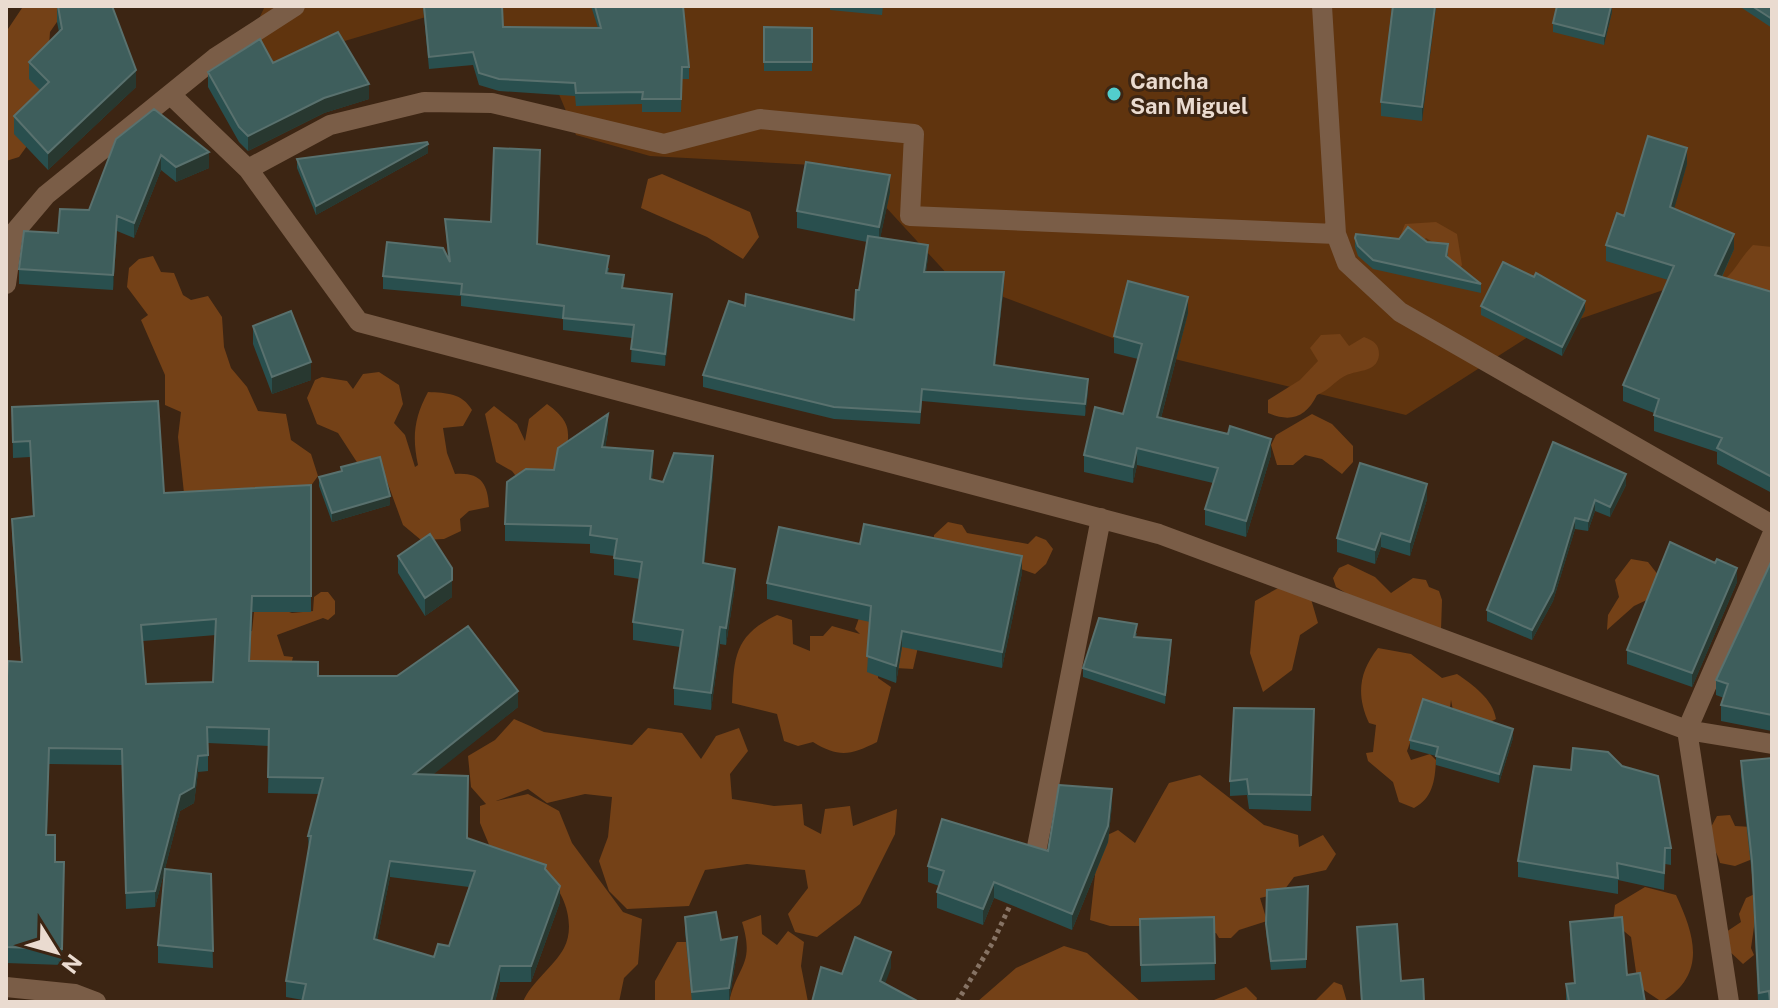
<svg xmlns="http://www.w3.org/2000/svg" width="1778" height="1008" viewBox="0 0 1778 1008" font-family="'Public Sans',sans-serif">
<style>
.green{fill:#60340e}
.forest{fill:#744117}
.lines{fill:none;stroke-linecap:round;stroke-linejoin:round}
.path{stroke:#867364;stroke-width:5;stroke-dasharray:4 4;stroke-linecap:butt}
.minor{stroke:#7a5d47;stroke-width:20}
.wall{fill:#294f4e;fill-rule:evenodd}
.shaded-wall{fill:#283830}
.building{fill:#3e5e5c;stroke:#59716e;stroke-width:2;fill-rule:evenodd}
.poi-dot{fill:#52cdcd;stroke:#3c2513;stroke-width:3}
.labels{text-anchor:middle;stroke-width:6;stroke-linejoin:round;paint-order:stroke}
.poi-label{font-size:22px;font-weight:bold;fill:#eadbd0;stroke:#3c2513;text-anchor:start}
</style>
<rect width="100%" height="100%" fill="#3c2513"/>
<path class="green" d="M265 6H1772V330L1672 287 1528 337 1406 415 1158 355 950 277 849 167 650 156 576 135 543 56 436 14 233 74Z"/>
<path class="forest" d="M28 6H102L59 19 50 32 46 86 33 97 40 128 19 157 6 161V32L22 8Z
M662 174 750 212 759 237 743 259 707 237 641 208 648 179Z
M1436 222 1457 234 1462 265 1455 277 1436 244 1426 238 1411 251 1396 247 1405 224Z
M1753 245 1772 247V302L1725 279C1735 271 1741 257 1753 245Z
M153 256 161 272 174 273 183 295 191 300 208 296 222 317 224 347 231 368 247 387 258 411 286 414 291 440 311 454 318 476 310 487 184 493 178 437 181 412 165 405V375L141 320 148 315 127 287 129 268 139 259Z
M1340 334 1349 346 1364 337C1374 341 1379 344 1379 355 1377 374 1355 369 1343 377 1333 383 1329 390 1317 395 1306 417 1291 423 1268 413V400L1300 380 1318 361 1310 348 1321 335Z
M379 372 399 385 403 404 394 423 405 435 415 467 418 465C412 437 414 418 428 392 447 393 462 393 472 410L463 426 443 428 447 453 455 474C480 472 488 483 489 507L469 511 460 519 461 531 444 539 421 540 403 525 381 465 362 470 338 433 317 424 307 398 315 380 322 377 347 381 353 389 363 374Z
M547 404C576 425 568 435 564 467L522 484 512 471 496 462 485 414 494 406 517 424 525 441 529 419Z
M1312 414 1332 424 1353 446V462L1342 474 1322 459 1305 455 1293 465H1277L1271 445 1276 435Z
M948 522 962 525 967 533 1028 544 1036 536 1046 540 1053 549 1046 564 1035 574 1021 569 933 552 934 535Z
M1631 559 1648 562 1659 576 1651 598 1634 606 1607 630 1608 615 1619 597 1615 580Z
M1348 564 1375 577 1391 593 1413 578 1426 580 1429 587 1439 591 1442 600 1441 630 1359 601 1336 587 1333 578 1339 568Z
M1280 587 1311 599 1318 623 1300 635 1292 670 1263 692 1250 653 1255 601Z
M321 592H328L335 601V614L328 620 323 618 277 635 284 656 293 657 291 665 252 673 239 632 252 631 254 612 278 608 292 613 313 611 314 597Z
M777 615 792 620 793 644 810 651V636H823L832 626 860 634 855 629 859 618 869 617 918 647 913 669 878 667V678L891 687 877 742C851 755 839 758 813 742L798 746 784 741 777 714 732 703C734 658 733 636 777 615Z
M1378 648 1411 654 1442 678 1457 674C1473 685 1493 699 1496 719L1484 725 1455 721 1451 700 1450 708 1424 704 1407 751 1411 760 1430 754 1436 760C1435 780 1433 798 1414 808L1399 802 1393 782 1368 761 1366 753 1373 752 1376 725 1369 723C1356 695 1359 672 1378 648Z
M514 719 544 732 632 745 648 728 682 733 701 759 716 736 739 728 748 751 730 774 732 799 774 806 802 804 804 825 821 834 825 809 850 806 853 826 897 809 895 834 860 904 817 937 795 932 788 914 808 888 805 870 747 864 705 870 689 906 627 909 609 891 599 861 608 837 612 797 585 794 547 803 528 789 496 801 528 794 559 811 572 843 623 912 642 919 638 964 624 978 619 1002H523C531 982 553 968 564 948 576 926 565 890 545 876 529 864 507 856 490 847L480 823V806L486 804 471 787 468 756 495 740Z
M1200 775 1264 825 1298 835 1299 847 1323 835 1336 854 1326 870 1294 877 1282 893 1260 898 1267 921 1239 930 1231 938H1219L1216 933 1140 934V926H1110L1090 920 1099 839 1118 830 1135 843 1169 783Z
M1730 815 1735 826 1752 827 1755 858 1735 866 1720 863C1714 839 1700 845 1717 816Z
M1645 887 1676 895C1695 936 1707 974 1662 1002L1638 986 1631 937 1613 922 1615 905Z
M1759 892 1751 948 1754 955 1743 964 1726 948V932L1741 922 1739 914 1746 898Z
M761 915 762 934 777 945 788 931 804 942 801 966 808 1002H729C738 964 755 965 742 922Z
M677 942H686L714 1002H655V981Z
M1064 946 1087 953 1141 1002H977L1016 968Z
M1334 982 1342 985 1347 1002H1314Z
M1246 987 1257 998 1256 1002H1209Z"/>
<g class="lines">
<path class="path" d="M957 1002 993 942 1013 899"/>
<path class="minor" d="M1322 6 1336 234 1347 263 1400 312 1772 525
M171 95 248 169 359 322 1159 534 1687 730 1772 744
M248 169 330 125 424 102 492 103 664 144 760 119 914 134 910 216 1336 234
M6 284 13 234 46 195 215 58 295 6
M1037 847 1101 518
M6 987 75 994 96 1002
M1729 1002 1687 730 1772 535"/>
</g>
<path class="wall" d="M57 6 136 87 48 170 14 134V116L40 90 29 79V62L59 32 57 22Z
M423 6H502L503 27 598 28 591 6H683L689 67V79H682L681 112H642V104L576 106 575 96 499 91 479 85 473 65 429 69Z
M830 6H883L882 15 830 10Z
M1392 6H1436L1422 121 1381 116V102Z
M1612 6V12L1604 45 1553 32V23Z
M1739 6H1772V28Z
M764 27 812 28V71H764Z
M273 63 369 99 324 113 248 151 239 142 208 87V72Z
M116 139 209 168 176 182 161 170 134 238 117 231 113 290 19 284V269L58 233 89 210Z
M428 153 316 215 297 168V159Z
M1687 164 1674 208 1734 249 1722 277 1772 292V493L1717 464V452L1654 431V413L1623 401V385L1668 280 1606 261V245L1624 216Z
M890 192 880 238 928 257 926 272 1004 284 995 366 1088 391 1085 416 922 401 920 424 834 419 703 387V375L745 306 854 320 867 242 797 228V211Z
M445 219 537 244 609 268 608 273 624 288 672 306 665 366 631 362 632 338 563 330V319L461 306V296L383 289V276L448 259Z
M1355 238 1427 242 1448 253 1447 258 1481 284V293L1373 269 1358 256 1355 247Z
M1481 306 1585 310 1562 356 1481 315Z
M1188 313 1161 418 1271 455 1246 537 1205 525V509L1213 483 1137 465 1133 483 1084 472V455L1123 414 1138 359 1114 353V336Z
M253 326 311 380 272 394 253 344Z
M12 407 164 493 311 485V612H252L250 661 318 676 518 707 433 774 467 839 546 870 560 902 531 982H500L495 1002H302L303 1000 286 997V981L309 852 308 836 319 794 268 793 269 746 208 743V771L198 772 194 803 180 811 155 907 126 909 122 765 49 764 47 835 55 862H64L62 965 6 963V692L21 662 12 535V519L33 516 30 457 13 458ZM216 635 213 682 146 684 143 641ZM390 877 469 887 449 946 434 957 377 940Z
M608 431 605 448 653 469 652 479 663 482 713 474 704 564 735 586 726 645 720 644 711 710 674 705V688L680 647 633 640V622L640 579 614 575V556L590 553V544L505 541V524L554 470Z
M1553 442 1626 485 1610 517 1595 511 1588 531 1575 529 1553 601 1532 640 1487 621V610Z
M341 467 390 505 332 522 319 486V477L341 471Z
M1427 499 1410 556 1381 547 1375 564 1337 552V538Z
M860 544 1022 573 1002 668 902 647 896 683 867 672 870 622 767 599V583Z
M398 556 452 597 425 616 398 573Z
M1772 560V731L1721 721V705L1724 698 1716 695V680Z
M1737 582 1692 687 1627 664V650Z
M1137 633 1136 637 1171 649 1165 704 1083 677V668Z
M1314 709 1311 811 1249 809 1247 795 1230 796V781Z
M1513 738 1499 783 1436 765V756L1410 749V740Z
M1741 761 1772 1002H1758L1752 875 1741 776Z
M1534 766 1671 848V865L1665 864 1664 890 1618 880V894L1518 877V861Z
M1112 805 1108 842 1072 930 994 898 983 925 937 908V892L939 886 928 882V866L1048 851Z
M211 874 213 968 158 963V945Z
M1308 886 1306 968 1271 970 1266 933 1267 890Z
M685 917 737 952 729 1002H692L685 932Z
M1214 917 1215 980 1141 982 1140 919Z
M1570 922 1627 975 1645 1002H1566V984L1574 983 1570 940Z
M1357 927 1401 981 1424 1002H1361Z"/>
<path class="shaded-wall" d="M1435 6H1436L1422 121V107Z
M1611 6 1612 12 1604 45V36Z
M136 70V87L48 170V153Z
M369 84V99L324 113 248 151V136L324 98Z
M428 144V153L316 215V206Z
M1687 148V164L1670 223V207Z
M209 152V168L176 182V167Z
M161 155V170L134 238V223Z
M890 175V192L879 244V227Z
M117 216V231L113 290V275Z
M1734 234V249L1715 291V275Z
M928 245V257L924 284V272Z
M1004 272V284L994 377V365Z
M672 294V306L665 366V354Z
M1188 297V313L1157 433V417Z
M1585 301V310L1562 356V347Z
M311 362V380L272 394V377Z
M1088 379V391L1085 416V404Z
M608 414V431L602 465V447Z
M1271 439V455L1246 537V521Z
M1137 448V465L1133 483V467Z
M653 451V469L650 496V479Z
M713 456V474L703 581V563Z
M1626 474V485L1610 517V507Z
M1427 484V499L1410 556V542Z
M390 496V505L332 522V513Z
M1595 500V511L1588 531V521Z
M1575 518V529L1553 601 1532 640V630Z
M1381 533V547L1375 564V550Z
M1022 556V573L1002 668V652Z
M1737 568V582L1692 687V673Z
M735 569V586L726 645V628Z
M452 580V597L425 616V598Z
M720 627V644L711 710V693Z
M902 631V647L896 683V666Z
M1171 640V649L1165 704V695Z
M518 691V707L414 790V774Z
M1513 729V738L1499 783V774Z
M198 756V772L194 803 180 811 155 907V891L180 795Z
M1112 789V805L1108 842 1072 930V914Z
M390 861V877L374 955V939Z
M994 882V898L983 925V909Z
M560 886V902L531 982V966Z
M737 937V952L729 1002V988Z
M891 952V968L880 997V981Z
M500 966V982L495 1002H491Z"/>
<path class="building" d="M58 6H112L136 70 48 153 14 116 49 82 29 62 62 29Z
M424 6H502L503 27 601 28 595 6H683L689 67H682L681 99H642L643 92 576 93 575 83 499 79 479 73 473 52 429 57Z
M1393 6H1435L1422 107 1381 102Z
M1557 6H1611L1604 36 1553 23Z
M1752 6H1772V19Z
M764 27 812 28V62H764Z
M338 32 369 84 324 98 248 136 239 127 208 72 260 39 273 63Z
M154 109 209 152 176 167 161 155 134 223 117 216 113 275 19 269 24 231 58 233 60 209 89 210 116 139Z
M1648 136 1687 148 1670 207 1734 234 1715 275 1772 292V477L1717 448 1722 438 1654 415 1659 399 1623 385 1674 266 1606 245 1617 213 1624 216Z
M427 142 428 144 316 206 297 159Z
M494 148 540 150 537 244 609 256 606 273 624 275 622 288 672 294 665 354 631 349 634 325 563 318 564 306 461 294 462 284 383 276 387 242 443 248 450 262 445 219 491 222Z
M806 162 890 175 879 227 797 211Z
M1408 227 1427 242 1448 244 1446 256 1481 284 1373 260 1358 246 1355 238 1356 234 1399 239Z
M868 236 928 245 924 272H1004L994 365 1088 379 1085 404 922 389 920 412 834 407 703 375 729 301 745 306 746 294 854 320 856 290H859Z
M1503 262 1534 277 1536 273 1585 301 1562 347 1481 306Z
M1128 281 1188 297 1157 417 1228 434 1230 426 1271 439 1246 521 1205 509 1218 468 1137 448 1133 467 1084 455 1095 407 1123 414 1142 344 1114 336Z
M291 311 311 362 272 377 253 326Z
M158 401 164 493 311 485V596H252L249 661 318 662V676H397L468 626 518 691 414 774 468 776 467 838 546 865 545 869 560 886 531 966H500L491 1002H302L306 984 286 981 311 836H308L323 778 268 777 269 729 207 727 208 755 198 756 194 787 180 795 155 891 126 893 122 749 49 748 46 835H55V862H64L62 949 6 947V692L8 661 22 662 12 519 34 516 30 441 13 442 12 407ZM216 619 213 682 146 684 141 625ZM390 861 475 871 449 946 438 944 434 957 374 939Z
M608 414 602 447 653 451 650 479 663 482 674 453 713 456 703 563 735 569 726 628 720 627 711 693 674 688 683 630 633 622 642 562 614 558 617 539 590 535 591 526 505 524 507 482 526 469 554 470 558 448Z
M1553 442 1626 474 1610 507 1595 500 1588 521 1575 518 1553 591 1532 630 1487 610Z
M380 457 390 496 332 513 319 477 342 471 341 467Z
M1360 463 1427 484 1410 542 1381 533 1375 550 1337 538Z
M864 524 1022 556 1002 652 902 631 896 666 867 656 871 606 767 583 779 527 860 544Z
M430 534 452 568V580L425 598 398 556Z
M1670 542 1715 563 1717 559 1737 568 1692 673 1627 650Z
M1772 560V715L1721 705 1728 684 1716 680Z
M1099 618 1137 624 1134 637 1171 640 1165 695 1083 668Z
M1423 699 1513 729 1499 774 1436 756 1438 747 1410 740Z
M1234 708 1314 709 1311 795 1249 794 1247 779 1230 781Z
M1573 748 1608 752 1622 766 1658 776 1671 848H1665L1664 873 1617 863 1618 878 1518 861 1534 766 1571 770Z
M1772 758V1002H1770L1769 991 1759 993 1752 861 1741 761Z
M1059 785 1112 789 1108 826 1072 914 994 882 983 909 937 892 944 871 928 866 942 819 1048 851Z
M165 869 211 874 213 951 158 945Z
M1308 886 1306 959 1271 961 1266 924 1267 890Z
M716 912 721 940 737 937 729 988 692 992 685 917Z
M1214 917 1215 963 1141 965 1140 919Z
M1622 917 1627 975 1640 973 1645 1002H1569L1566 984 1575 983 1570 922Z
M1397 924 1401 981 1423 979 1424 1002H1362L1357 927Z
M855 937 891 952 880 981 919 1002H812L821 967 842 974Z"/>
<circle class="poi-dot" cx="1114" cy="94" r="8"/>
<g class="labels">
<g class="poi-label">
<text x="1130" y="89">Cancha<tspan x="1130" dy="25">San Miguel</tspan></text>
</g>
</g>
<rect width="1778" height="1008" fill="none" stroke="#eadbd0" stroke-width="16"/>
<g transform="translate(56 952) rotate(127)" stroke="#3c2513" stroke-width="6" paint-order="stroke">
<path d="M0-6L14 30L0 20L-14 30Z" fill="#eadbd0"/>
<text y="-12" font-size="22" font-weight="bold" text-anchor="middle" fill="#eadbd0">N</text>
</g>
</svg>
